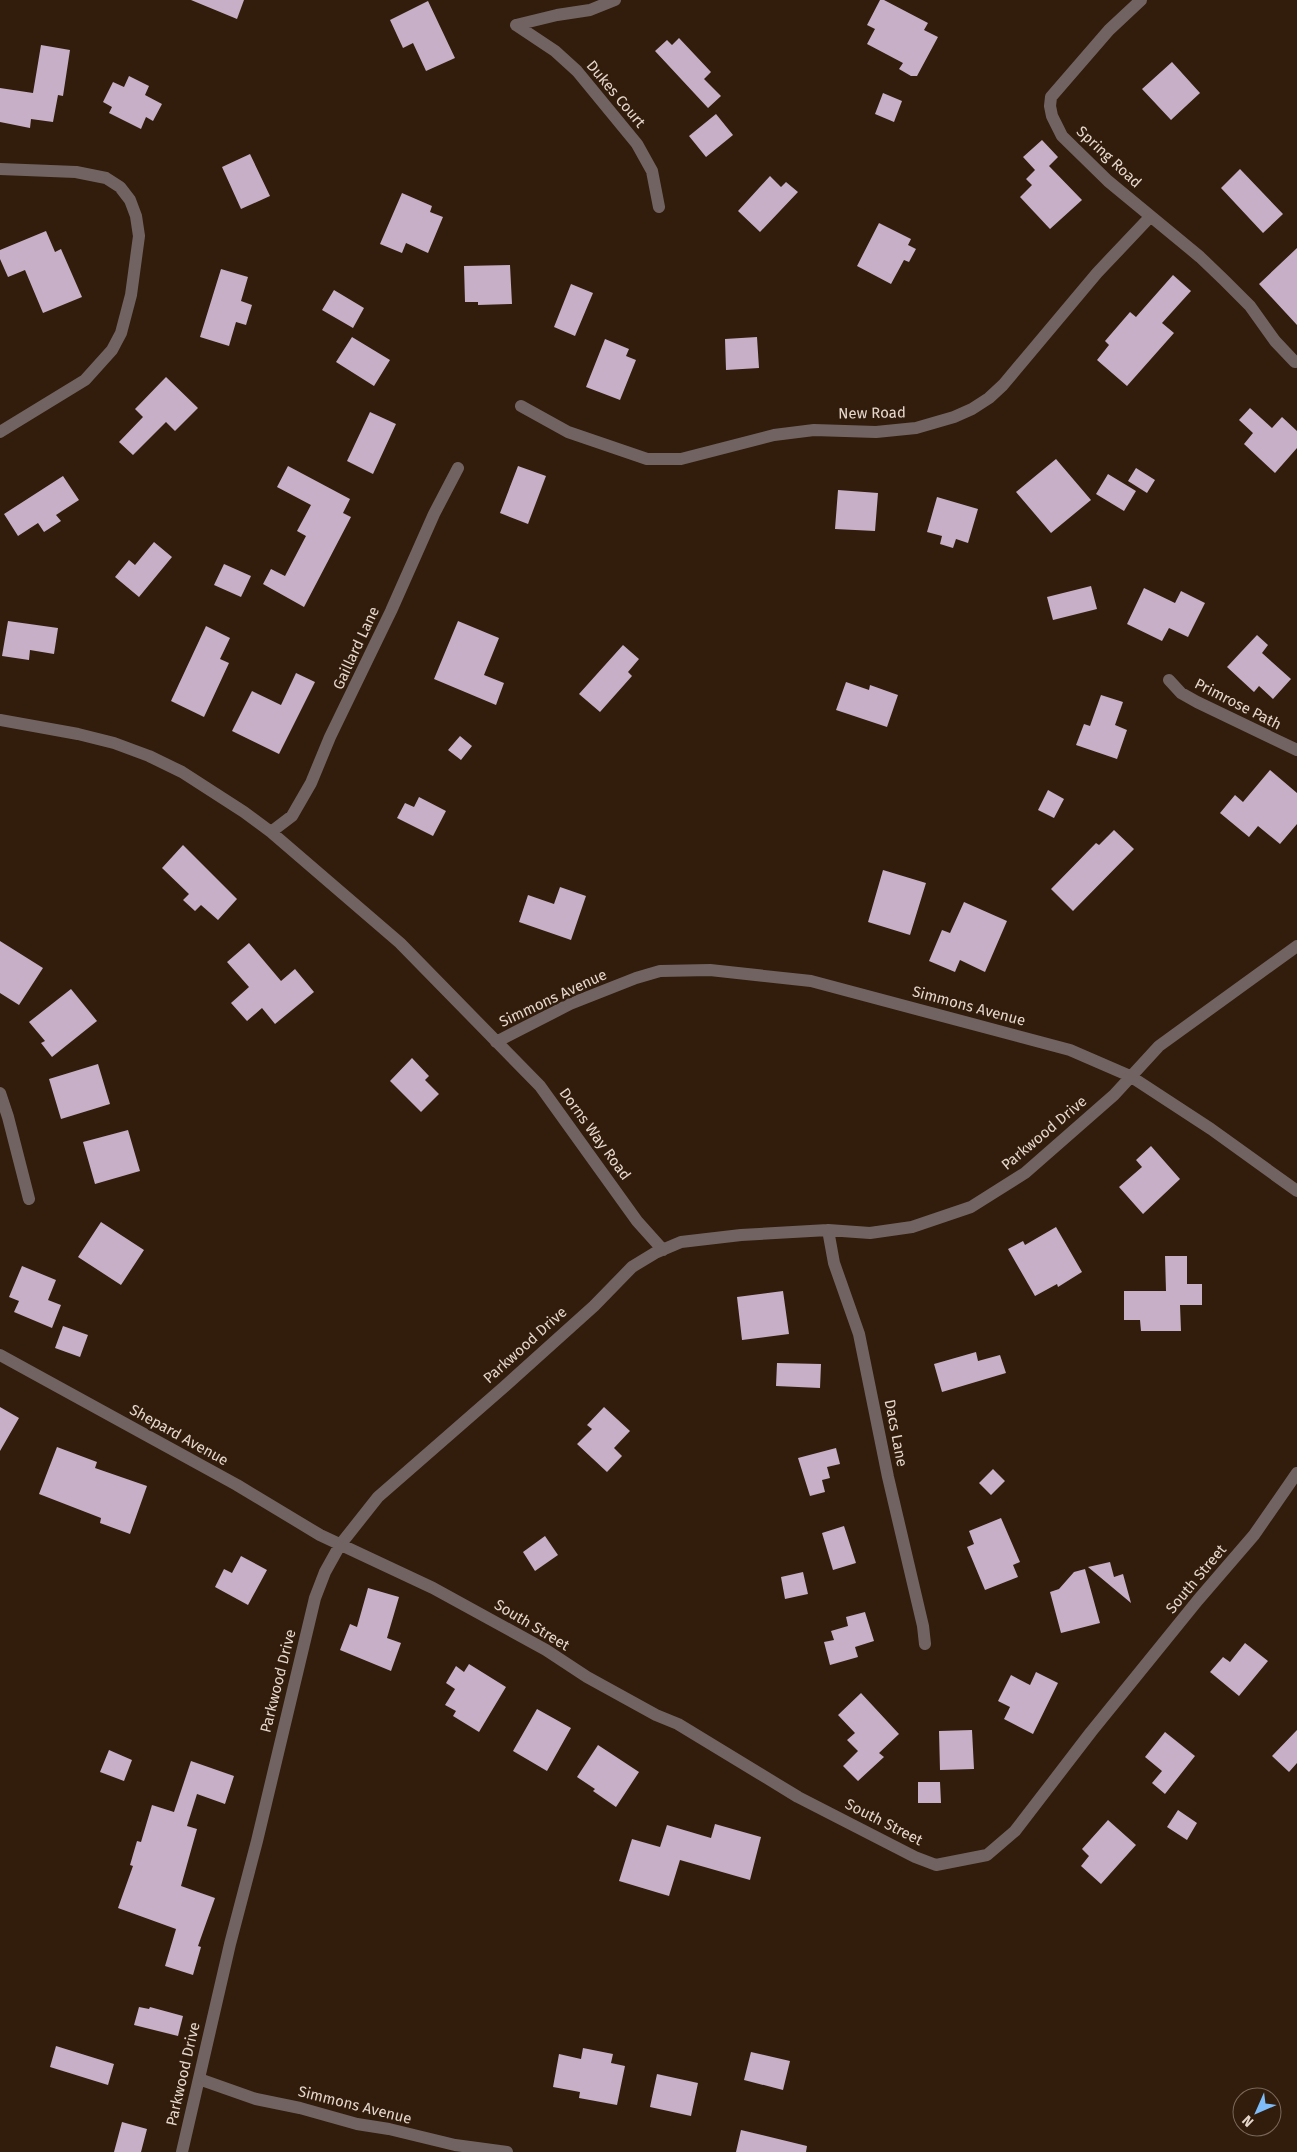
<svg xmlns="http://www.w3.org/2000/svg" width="1297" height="2152" viewBox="0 0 1297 2152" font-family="'Fira Sans',sans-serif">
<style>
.building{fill:#c7afc7}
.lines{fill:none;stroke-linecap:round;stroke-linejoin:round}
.minor{stroke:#726363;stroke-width:12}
.labels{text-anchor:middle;stroke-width:5;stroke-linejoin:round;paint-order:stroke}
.street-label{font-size:15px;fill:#e6d7cd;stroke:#321d0c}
</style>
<rect width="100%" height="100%" fill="#321d0c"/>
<path class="building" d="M191 0H244L237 19Z
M880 0H884L928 23 924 30 938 37 917 76H911L899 69 903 63 867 44 875 29 867 25Z
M428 1 455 58 426 71 413 43 403 48 390 20Z
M679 38 711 72 704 79 721 96 708 108 655 51 667 40 672 45Z
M41 45 70 50 63 96 58 95 53 122 31 119 30 128 0 122V88L33 93Z
M1172 62 1200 93 1171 120 1142 89Z
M129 76 149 86 145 95 162 104 153 121 146 117 141 129 109 113 112 107 103 102 113 82 124 87Z
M883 93 902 101 894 122 875 114Z
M716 114 733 135 706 157 689 136Z
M1042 140 1058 157 1049 166 1082 200 1050 229 1020 197 1032 185 1026 179 1035 170 1023 157Z
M250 154 270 196 241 209 222 167Z
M1240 169 1283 214 1263 233 1221 188Z
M770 176 781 187 786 182 798 192 760 232 738 211Z
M402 193 432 206 430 212 443 217 428 253 406 243 402 253 380 244Z
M879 223 911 239 908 245 916 249 909 262 904 260 891 284 857 266Z
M46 231 55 252 61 249 82 297 43 313 25 270 8 277 0 259V250Z
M1297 248V325L1259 284Z
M510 265 512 304 478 305V302H465L464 266Z
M221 269 248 277 241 301 252 305 246 325 236 322 229 346 200 337Z
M1173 275 1191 291 1162 323 1174 333 1127 386 1097 360 1109 345 1105 341 1130 312 1136 317Z
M571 284 593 293 575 336 554 327Z
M334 290 364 308 353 328 322 310Z
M352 337 390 360 374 386 336 362Z
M757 337 759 368 726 370 725 339Z
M605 339 629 349 626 356 636 360 620 400 586 387Z
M166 377 198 408 175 431 166 422 133 455 119 442 143 417 135 409Z
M1250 408 1272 428 1282 417 1297 431V448L1275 473 1244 444 1253 433 1239 420Z
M370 412 396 424 373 474 347 461Z
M1056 459 1091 500 1051 533 1016 492Z
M288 466 350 499 343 513 351 517 304 607 263 584 271 569 285 576 306 536 297 531 311 505 277 487Z
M518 466 546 476 528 524 500 513Z
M1136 468 1155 480 1147 493 1128 481Z
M1108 474 1136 491 1124 511 1096 494Z
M63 476 79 500 56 515 61 521 44 532 38 523 18 536 4 514Z
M838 490 878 493 875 531 835 529Z
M937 497 978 509 968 543 956 539 953 548 940 544 942 536 927 532Z
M154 542 172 557 139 597 115 577 129 560 135 565Z
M224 564 251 576 241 597 214 585Z
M1091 586 1097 609 1053 620 1047 597Z
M1144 588 1175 603 1181 591 1205 603 1188 637 1169 628 1162 641 1127 624Z
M8 621 58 628 54 654 30 650 29 660 2 656Z
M458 621 499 638 484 675 504 683 496 705 434 679Z
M206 626 230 638 220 659 229 663 204 717 171 701Z
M1257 635 1268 645 1262 653 1291 679 1273 699 1259 686 1254 692 1227 667Z
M623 645 639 659 628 672 632 676 600 712 579 694Z
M296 673 315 682 279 754 232 731 252 691 281 705Z
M846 682 869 690 870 685 898 695 887 727 836 710Z
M1101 695 1123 702 1115 725 1127 730 1117 759 1076 745 1084 724 1090 726Z
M460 736 472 746 461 760 448 750Z
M1270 770 1297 793V824L1280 844 1258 826 1249 837 1220 813 1235 795 1243 802Z
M1048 790 1064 799 1054 818 1038 810Z
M419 797 446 811 433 836 397 818 405 803 414 807Z
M1114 830 1134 849 1073 911 1051 889 1096 843 1099 845Z
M183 845 237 899 218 920 201 905 195 911 183 900 189 894 162 868Z
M883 870 926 883 910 935 868 922Z
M560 887 586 896 571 940 519 922 528 895 554 904Z
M964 902 1007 921 985 972 960 960 955 972 929 961 942 930 950 933Z
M0 941 43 968 19 1005 0 993Z
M249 943 281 981 295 969 314 992 275 1024 262 1008 247 1021 231 1003 249 987 227 962Z
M71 989 97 1021 52 1057 41 1043 45 1041 29 1022Z
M412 1058 429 1076 425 1080 439 1094 421 1112 390 1081Z
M98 1064 110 1104 61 1119 49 1079Z
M128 1130 140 1171 95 1184 83 1142Z
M1151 1146 1180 1179 1143 1214 1119 1187 1142 1167 1136 1160Z
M101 1222 144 1250 121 1285 78 1257Z
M1056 1227 1082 1272 1058 1287 1057 1284 1035 1296 1008 1249 1023 1241 1025 1245Z
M1165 1256H1187V1284H1202V1305H1180L1181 1331H1141L1140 1320H1124V1291H1166Z
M22 1266 56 1280 48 1300 61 1305 52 1328 14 1312 19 1301 9 1297Z
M783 1291 789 1334 742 1340 737 1297Z
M63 1326 88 1335 80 1357 55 1348Z
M976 1352 978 1361 1000 1355 1006 1373 942 1392 934 1364Z
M777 1363 821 1364 820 1388 776 1386Z
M0 1407 19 1418 0 1451Z
M604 1407 630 1431 614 1448 622 1456 607 1472 577 1444 592 1429 587 1425Z
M57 1447 97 1462 95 1468 147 1486 130 1534 100 1523 101 1518 39 1494Z
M836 1448 840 1464 827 1467 830 1478 822 1480 825 1492 810 1496 798 1458Z
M993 1469 1005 1481 991 1495 979 1483Z
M1001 1518 1020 1562 1013 1565 1018 1577 985 1590 967 1547 974 1544 969 1531Z
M844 1526 856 1563 833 1570 822 1533Z
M545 1536 558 1555 535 1571 523 1552Z
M241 1556 267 1570 248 1605 215 1587 224 1569 232 1573Z
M1110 1562 1114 1577 1123 1574 1131 1603 1088 1567Z
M1085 1569 1100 1623 1061 1633 1050 1592 1059 1589 1074 1572Z
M803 1572 808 1594 785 1599 781 1577Z
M368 1588 399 1597 387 1638 401 1643 391 1671 340 1650 350 1624 357 1627Z
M865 1612 874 1641 855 1647 858 1657 830 1665 824 1642 834 1640 831 1631 848 1626 846 1617Z
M1245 1643 1268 1661 1239 1696 1210 1672 1223 1657 1230 1662Z
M469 1664 506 1687 479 1732 453 1716 456 1711 445 1705 455 1689 446 1683 456 1666 464 1672Z
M1036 1672 1058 1683 1033 1734 1004 1719 1010 1707 998 1701 1011 1675 1030 1685Z
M861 1693 899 1734 879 1753 884 1757 858 1781 843 1766 858 1751 847 1740 855 1733 838 1715Z
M537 1709 571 1728 547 1771 513 1751Z
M972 1730 974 1769 940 1770 939 1731Z
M1297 1730V1763L1289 1772 1272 1756Z
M1165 1732 1195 1756 1165 1794 1152 1783 1162 1771 1145 1757Z
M598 1745 639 1772 616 1807 593 1791 595 1789 577 1777Z
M109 1750 132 1760 124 1781 100 1772Z
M191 1761 234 1776 225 1804 197 1794 187 1826 197 1829 181 1886 215 1898 198 1946 201 1947 193 1975 165 1966 176 1929 118 1908 133 1866 130 1865 137 1841 141 1842 152 1805 174 1812Z
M918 1782H940L941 1803H918Z
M1178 1810 1197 1823 1187 1840 1167 1827Z
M1108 1820 1136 1845 1101 1884 1081 1866 1089 1856 1082 1849Z
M715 1824 761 1837 750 1880 680 1860 669 1896 619 1881 632 1839 660 1847 667 1825 711 1838Z
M139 2007 149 2009 150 2007 183 2016 178 2036 134 2025Z
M56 2046 114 2064 108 2085 50 2067Z
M583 2048 613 2054 611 2063 625 2066 617 2105 579 2098 580 2092 553 2087 559 2054 581 2059Z
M751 2052 790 2061 783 2090 744 2080Z
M657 2074 698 2083 691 2116 650 2107Z
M122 2122 147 2129 141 2152H114Z
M741 2130 807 2146 806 2152H736Z"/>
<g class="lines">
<path class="minor" d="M1141 0 1109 30 1051 97 1050 106 1052 116 1062 136 1108 181 1200 257 1224 280 1250 306 1275 341 1295 362
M516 25 555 51 577 71 637 144 652 171 659 207
M516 25 557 15 590 10 615 0
M0 169 76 172 106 178 120 187 130 200 136 216 139 236 131 295 121 333 112 350 85 380 0 432
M521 406 568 432 647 459H681L774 435 814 430 876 432 916 428 954 417 972 409 989 398 1003 385 1097 273 1150 217
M1169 680 1181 693 1197 702 1297 750
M0 720 78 734 114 743 149 756 182 772 244 812 271 832 400 943 540 1086 637 1221 663 1250
M271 832 292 816 311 783 330 737 391 611 434 514 458 468
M496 1042 570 1004 636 978 660 971 710 970 811 981 1070 1050 1130 1076 1211 1129 1297 1191
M0 1093 8 1117 29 1199
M828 1230 834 1263 859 1334 888 1477 923 1626 925 1644
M0 1355 237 1485 320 1535 433 1588 546 1650 587 1677 656 1715 678 1724 798 1797 915 1857 936 1865 987 1855 1015 1831 1091 1732 1198 1600 1254 1535 1297 1473
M199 2079 256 2099 300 2108 357 2124 389 2129 455 2145 507 2152
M182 2152 230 1944 257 1841 315 1598 325 1572 340 1545 378 1497 504 1387 594 1306 632 1267 655 1253 681 1242 741 1235 828 1230 870 1233 912 1227 971 1207 1025 1173 1114 1095 1159 1046 1297 946"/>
</g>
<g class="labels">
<g class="street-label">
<text transform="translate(616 94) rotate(50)" y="5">Dukes Court</text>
<text transform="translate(1109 157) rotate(43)" y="5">Spring Road</text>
<text transform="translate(872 413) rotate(-1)" y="5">New Road</text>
<text transform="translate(356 648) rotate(-65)" y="5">Gaillard Lane</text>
<text transform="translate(1238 704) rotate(27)" y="5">Primrose Path</text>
<text transform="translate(553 998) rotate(-25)" y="5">Simmons Avenue</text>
<text transform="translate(969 1006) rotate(15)" y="5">Simmons Avenue</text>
<text transform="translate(1044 1133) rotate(-40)" y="5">Parkwood Drive</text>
<text transform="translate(595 1134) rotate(54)" y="5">Dorns Way Road</text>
<text transform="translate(525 1345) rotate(-42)" y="5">Parkwood Drive</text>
<text transform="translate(896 1433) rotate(79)" y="5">Dacs Lane</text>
<text transform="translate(179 1435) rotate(29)" y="5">Shepard Avenue</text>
<text transform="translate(1196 1579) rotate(-50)" y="5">South Street</text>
<text transform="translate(532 1625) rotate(31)" y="5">South Street</text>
<text transform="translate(278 1681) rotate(-76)" y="5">Parkwood Drive</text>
<text transform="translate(884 1822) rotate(27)" y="5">South Street</text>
<text transform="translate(183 2074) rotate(-77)" y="5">Parkwood Drive</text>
<text transform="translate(355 2105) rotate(14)" y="5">Simmons Avenue</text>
</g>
</g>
<g transform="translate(1257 2112) rotate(225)"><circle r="24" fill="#321d0c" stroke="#7a6759"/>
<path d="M0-4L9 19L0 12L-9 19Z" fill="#7ebdf9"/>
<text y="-8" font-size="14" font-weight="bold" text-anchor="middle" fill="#e6d7cd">N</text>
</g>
</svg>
